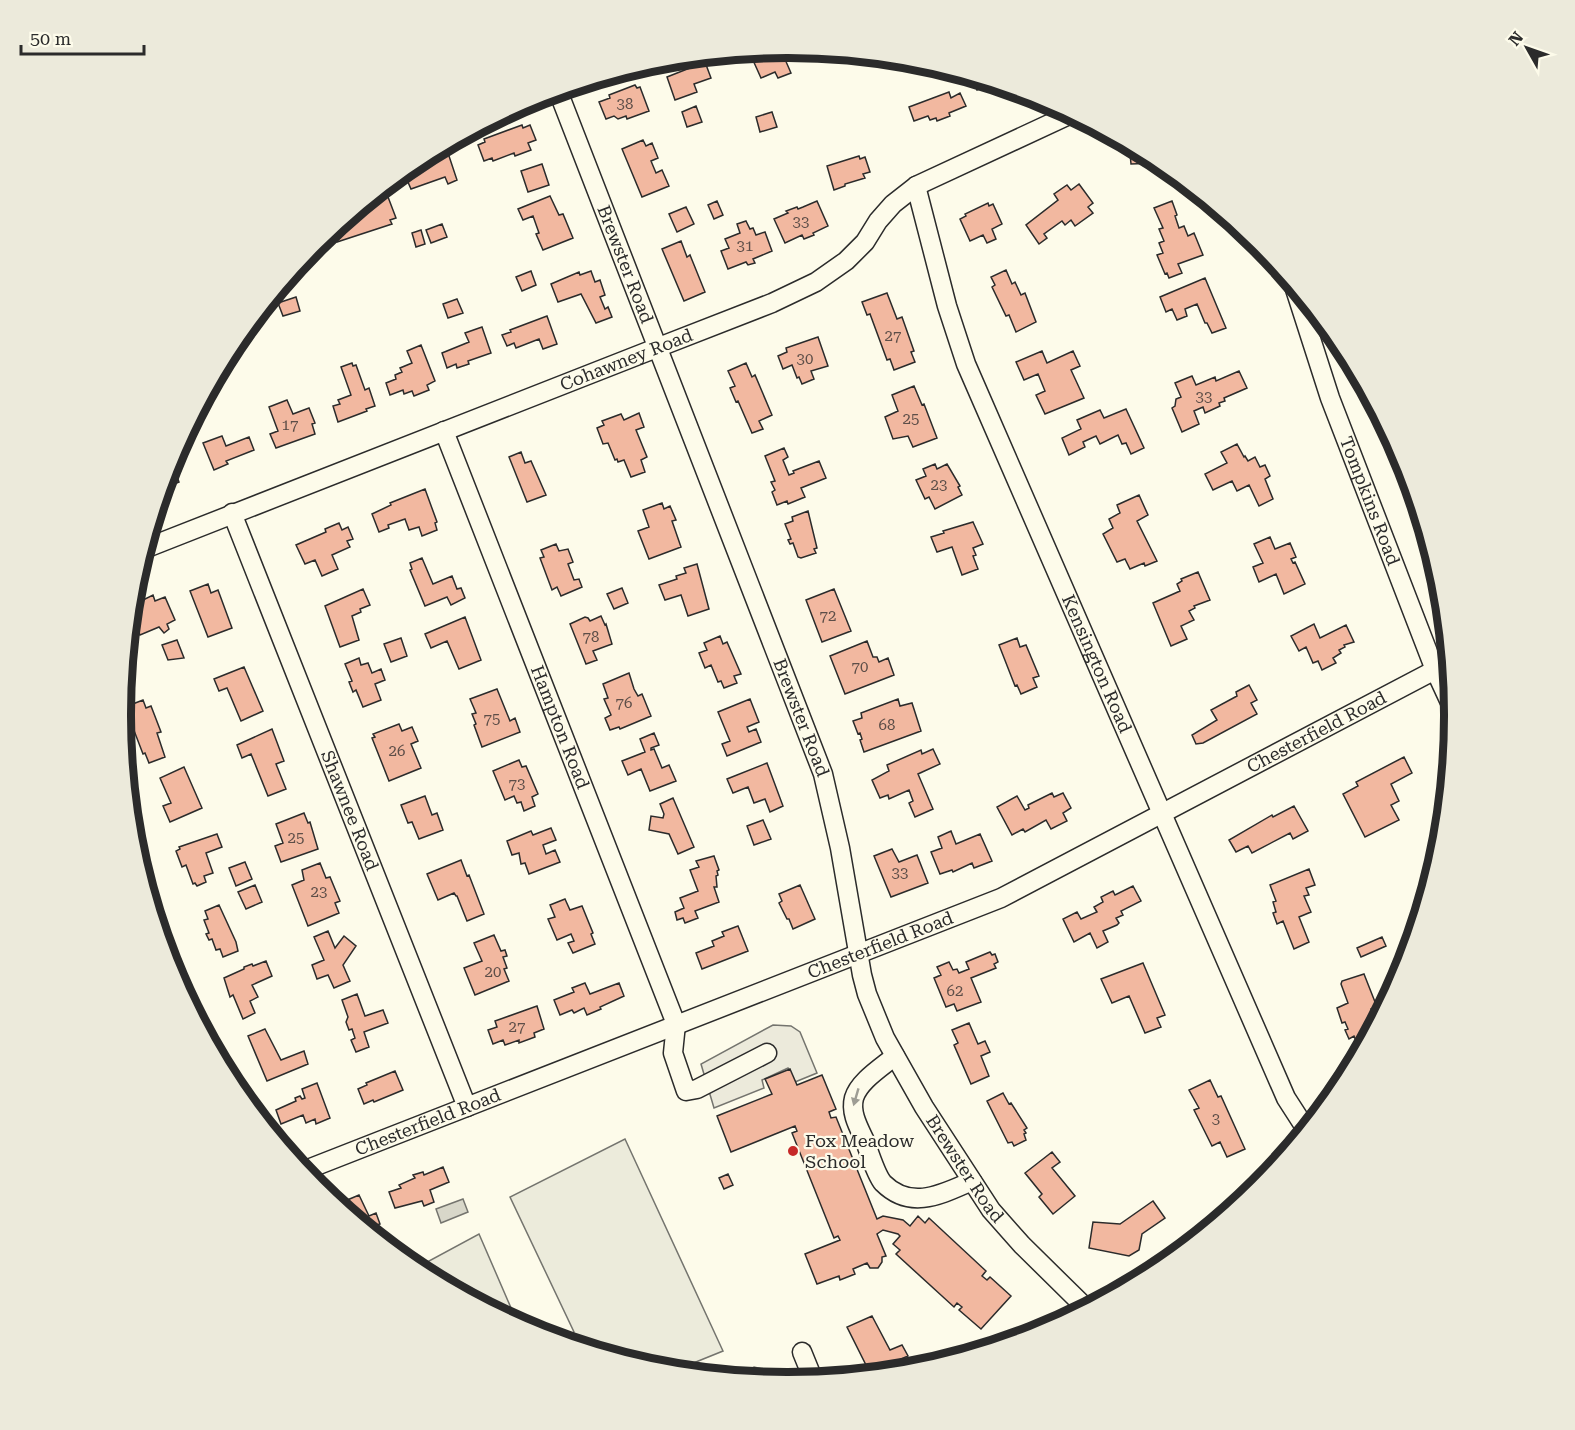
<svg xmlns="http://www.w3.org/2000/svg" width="1575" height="1430" viewBox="0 0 1575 1430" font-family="'Roboto Serif',serif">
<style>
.green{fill:#ecebdb;stroke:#74746e;stroke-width:1.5}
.parking{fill:#eceadb;stroke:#74746e;stroke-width:1.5}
.water{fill:#d8d7c9;stroke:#74746e;stroke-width:1.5}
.building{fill:#f2b8a0;stroke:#2b2b2b;stroke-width:1.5}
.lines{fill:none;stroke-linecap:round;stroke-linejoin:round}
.minor-casing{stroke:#2b2b2b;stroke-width:21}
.minor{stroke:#fdfbea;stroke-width:18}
.oneway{fill:#9e9d94}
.poi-dot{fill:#c62828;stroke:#fdfbea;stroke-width:2}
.labels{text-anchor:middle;stroke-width:4.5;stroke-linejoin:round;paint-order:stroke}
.number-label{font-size:15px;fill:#5d4e48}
.street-label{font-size:18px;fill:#2b2b2b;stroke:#fdfbea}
.poi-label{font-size:18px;fill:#2b2b2b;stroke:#fdfbea;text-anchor:start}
.rim{fill:none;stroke:#2b2b2b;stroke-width:8}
</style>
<rect width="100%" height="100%" fill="#fdfbea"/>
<path class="green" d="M625 1139 723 1351 681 1368 682 1372 657 1369 561 1340 574 1332 510 1197Z
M479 1234 518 1324 416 1268Z
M754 1367 788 1376 790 1382 737 1377Z"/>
<path class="parking" d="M773 1025 791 1026 800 1032 817 1073 795 1082 788 1068 762 1080 764 1088 714 1108 701 1064Z"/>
<path class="water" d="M463 1199 468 1212 441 1223 436 1209Z"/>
<path class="building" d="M786 48 789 55 784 57 791 73 778 78 775 72 761 78 752 58 744 62 741 53Z
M705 62 711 78 694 84 697 92 675 100 667 77Z
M972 77 1000 86 994 88 992 84 977 90Z
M635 85 637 88 640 87 649 111 627 119 626 116 618 119 614 116 606 119 599 102 610 98 609 95Z
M949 92 951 98 960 93 966 106 949 113 950 116 937 121 936 118 930 120 928 116 914 121 909 107Z
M696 106 702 122 687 127 682 112Z
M772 112 777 127 760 132 756 117Z
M522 125 523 128 530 125 536 140 528 143 531 150 515 156 514 153 493 161 492 158 484 161 478 145 485 142 484 139Z
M643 140 646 146 652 143 658 158 651 161 656 173 662 170 669 186 642 197 622 149Z
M1143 152 1158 161 1170 170 1158 171 1157 163 1131 164 1130 153Z
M448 153 457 180 448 184 445 177 411 189 404 173 414 169 413 167Z
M859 156 860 159 865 157 870 172 863 174 865 178 845 184V186L834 190 827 166Z
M542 164 549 185 528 192 521 171Z
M1079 184 1093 203 1088 207 1093 213 1075 226 1071 220 1065 225 1062 221 1044 234 1047 238 1039 244 1026 225 1058 200 1054 194 1067 185 1071 190Z
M385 189 396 218 390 220 392 224 337 242 332 230 380 191Z
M550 196 559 215 563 214 573 238 543 250 536 234 539 233 533 216 523 220 518 209Z
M717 201 723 215 714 219 708 205Z
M817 201 828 226 813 233 814 235 804 239 802 235 785 243 774 219 788 213 786 211 797 207 798 209 803 207Z
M1172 201 1177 215 1175 216 1179 228 1184 226 1188 236 1194 233 1203 255 1178 264 1182 273 1169 278 1167 273 1165 274 1157 255 1163 253 1159 243 1164 241 1159 229 1163 228 1154 208Z
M988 203 989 206 993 204 1002 224 992 229 996 239 987 243 983 235 970 241 960 219 966 216 965 214Z
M686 207 694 224 677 232 669 214Z
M746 221 750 229 753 228 756 235 765 232 772 251 753 259 755 263 748 265 746 262 728 269 721 251 729 248 725 239 740 233 737 224Z
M442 224 447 237 431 243 426 230Z
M421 230 425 244 416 247 412 233Z
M681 241 687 257 690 255 705 292 684 301 662 249Z
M1006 270 1012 284 1015 282 1021 295 1025 293 1036 322 1016 332 1009 315 1006 316 992 287 995 285 991 277Z
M531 271 536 285 522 291 516 277Z
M591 271 595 282 600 280 605 295 600 297 605 309 608 307 612 317 596 323 581 294 558 302 551 284 579 272 580 275Z
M1205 278 1226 328 1212 333 1207 323H1205L1197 304 1185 309 1187 316 1177 320 1172 309 1166 312 1160 297Z
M887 293 897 319 902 317 914 351 911 352 915 362 894 370 890 359 887 360 870 314 867 315 862 302Z
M296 297 300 311 283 316 278 303Z
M457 299 463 313 448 318 443 304Z
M547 316 557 344 543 349 539 339 516 348 514 343 507 346 502 335 511 332 510 330Z
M482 327 491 353 468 361 469 364 457 368 456 364 447 368 442 353 469 342 465 333Z
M818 337 828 366 811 371 814 379 802 384 799 377 797 378 792 365 783 369 778 356 787 352 786 348Z
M421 345 435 381 427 385 429 390 414 396 412 391 404 394 403 390 390 395 386 383 396 379 395 375 402 372 400 368 412 363 407 351Z
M1042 351 1047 363 1073 351 1080 366 1071 370 1084 398 1045 414 1036 395 1045 391 1038 374 1024 380 1016 362Z
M352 363 353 366 356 365 365 390 369 388 375 406 366 409 367 411 338 422 333 406 340 404 338 400 351 395 341 367Z
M746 363 752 377 755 375 772 415 759 421 763 429 752 433 738 401 736 402 730 388 735 386 728 371Z
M1239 371 1247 388 1224 398 1225 401 1219 403 1220 406 1205 413 1203 407 1194 411 1199 424 1182 432 1172 408 1175 406 1176 399 1181 397 1175 383 1192 376 1196 385 1215 377 1216 381Z
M914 386 922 405 924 404 937 438 913 447 908 436 893 439 885 417 898 411 892 395Z
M287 400 293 414 309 408 315 423 312 424 315 434 276 448 270 434 278 431 269 407Z
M1126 409 1144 448 1131 454 1126 443 1122 444 1118 435 1100 444 1096 436 1083 442 1085 447 1069 455 1062 438 1081 429 1077 420 1100 410 1104 418Z
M639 413 644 427 636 430 647 457 641 460 645 472 631 477 624 460 618 462 617 459 615 460 608 443 603 444 597 428 604 425 602 421 621 414 624 420Z
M222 436 226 446 249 437 254 450 226 461 228 464 214 470 203 443Z
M1237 444 1244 457 1245 456 1248 461 1255 457 1260 467 1265 465 1270 476 1265 479 1273 499 1259 506 1249 485 1237 491 1232 481 1213 490 1205 474 1227 463 1221 452Z
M784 448 788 457 783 460 789 475 794 473 793 471 819 461 826 478 801 488 805 497 788 504 787 501 777 505 772 492 775 490 771 482 775 481 765 456Z
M521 452 525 463 531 461 546 495 527 502 509 457Z
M172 463 179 482 162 489 170 464Z
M935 464 937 469 947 464 960 486 958 487 962 495 935 509 929 497 925 499 916 480 926 476 923 469Z
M425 489 437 522 435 523 437 530 422 536 419 527 409 530 405 519 388 525 389 528 379 532 372 514 391 505 390 503Z
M1139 495 1148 515 1137 521 1157 561 1145 566 1144 563 1130 569 1125 559 1117 562 1103 534 1113 528 1109 519 1120 513 1117 505Z
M662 503 664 509 670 506 676 520 672 521 681 547 649 559 638 531 649 527 643 510Z
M808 511 817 548 814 549 816 553 801 558 798 557 793 543 790 544 788 540 791 539 785 524 793 521 792 517Z
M973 522 983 544 973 548 976 555 973 556 978 569 962 575 952 547 937 552 931 537 944 533 943 531Z
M339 523 342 530 348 527 353 539 347 541 350 547 332 555 338 569 322 576 315 560 305 564 296 545 326 532 325 529Z
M1270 537 1275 549 1290 543 1296 557 1291 559 1293 563 1295 562 1305 584 1284 594 1276 574 1259 582 1253 567 1263 563 1254 544Z
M556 544 559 551 568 549 573 562 568 564 574 580 579 579 582 587 561 596 557 587 552 590 540 558 544 557 541 550Z
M422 558 433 584 452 576 457 589 461 588 465 598 451 605 447 597 425 606 410 570 412 569 410 563Z
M697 564 709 609 688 616 681 595 665 600 659 585 677 579 676 576 686 573 684 568Z
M1198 572 1210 600 1194 606 1195 608 1189 611 1194 620 1181 626 1187 639 1171 646 1153 603 1180 591 1177 584 1182 581 1181 579Z
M208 584 211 593 218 590 232 628 208 637 190 591Z
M622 588 628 603 614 609 607 594Z
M363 589 370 605 360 609 361 612 352 616 359 640 340 647 325 606Z
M834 589 851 631 822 642 806 600Z
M153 595 155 601 165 597 175 620 167 624 169 629 164 633 159 627 140 635 131 613V606Z
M601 616 605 625 606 624 612 644 593 651 597 660 586 664 570 624 585 617 588 618 590 621Z
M465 617 481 660 459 669 447 641 431 648 425 634Z
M1314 624 1320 638 1346 625 1354 642 1344 645 1345 647 1339 650 1341 653 1333 658 1336 663 1322 670 1318 661 1313 663 1306 647 1299 651 1291 636Z
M720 636 723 644 727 642 741 674 734 676 737 683 724 688 721 681 718 682 711 665 705 668 699 653 707 650 704 643Z
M401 638 407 656 391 662 384 644Z
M1017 638 1020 647 1026 645 1039 676 1033 678 1037 687 1021 694 1017 685 1015 686 999 645Z
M177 640 184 658 168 660 162 645Z
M867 641 873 657H877L879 662 888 658 894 675 845 694 830 656Z
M359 658 361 665 368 663 372 673 381 669 385 680 375 684 381 700 363 707 356 690 353 692 349 682 352 681 345 664Z
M244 667 263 711 241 721 227 688 219 691 214 679Z
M629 673 634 689 638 696 642 694 651 716 620 729 619 727 610 730 605 718 611 715 604 699 608 698 603 684Z
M1249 685 1257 700 1251 703 1257 714 1203 743 1196 744 1192 735 1217 720 1211 710 1237 696 1236 692Z
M497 689 510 721 515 718 520 732 482 747 474 725 476 724 472 714 476 713 470 699Z
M750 699 759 722 747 727 749 732 756 729 761 742 727 756 722 744 730 741 718 712Z
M898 699 900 706 912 703 921 731 864 752 860 740 862 739 860 733 858 734 853 721 862 718 861 713Z
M143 700 146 708 151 706 161 732 157 733 165 757 149 763 145 753 143 754 125 707Z
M399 724 402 731 412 727 418 741 411 744 421 768 389 781 372 738 375 737 373 734Z
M272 729 284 761 276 764 286 789 268 796 251 754 242 758 237 745Z
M654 733 659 745 651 748V750L654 749 662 768 669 765 676 781 650 791 641 769 628 775 622 761 645 752 640 739Z
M933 749 940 764 918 774 933 809 915 817 909 803 913 801 909 790 889 799 888 795 880 798 872 780 889 771 887 765 921 750 922 754Z
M1404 757 1412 773 1391 784 1399 801 1391 805 1399 820 1365 837 1343 794 1358 786 1356 782Z
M519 760 522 767 526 766 538 794 532 797 535 806 524 811 521 802 517 803 514 796 505 800 493 771Z
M767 763 783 806 770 812 765 799 754 803 748 787 733 793 727 779Z
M184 767 202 808 170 822 163 806 171 803 160 778Z
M1052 793 1054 797 1063 793 1071 808 1063 813 1067 821 1051 829 1046 820 1025 832 1023 829 1012 835 997 807 1017 796 1025 810 1029 808 1028 805Z
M425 796 432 815 437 813 443 830 419 839 412 822 408 823 401 805Z
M673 798 694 847 678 854 669 834 649 830 651 816 663 818 664 814 660 804Z
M1294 806 1308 831 1293 839 1290 833 1252 853 1248 846 1236 852 1229 840 1272 815 1273 817Z
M304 813 308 823 310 822 318 849 281 862 275 846 283 843 276 824Z
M763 820 771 839 754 845 747 826Z
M551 828 556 840 543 845 546 854 555 850 560 862 529 874 525 863 521 864 519 853 512 855 507 841 531 831 533 835Z
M951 831 956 844 980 834 992 861 974 868 972 863 953 872 952 870 940 874 931 852 942 848 938 837Z
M217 834 222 847 206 853 213 873 204 876 206 882 197 886 195 883 193 884 186 865 182 867 176 851 180 849 179 847Z
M892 849 899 862 917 855 928 883 891 897 874 856Z
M714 856 719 870 717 871 718 875 716 876 717 887H714L719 902 695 911 698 918 685 923 683 918 677 920 675 912 684 908 680 898 698 891 690 870 699 867 696 861Z
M461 860 467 876 469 875 484 914 467 921 457 896H456L454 893 438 900 427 874Z
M245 862 252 879 236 886 229 868Z
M320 863 326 878 330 877 340 901 335 903 339 913 308 926 292 885 304 880 302 870Z
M1309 869 1315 885 1306 888 1309 895 1304 896 1311 912 1299 917 1309 942 1294 949 1283 921 1277 924 1273 913 1276 912 1273 902 1276 901 1270 885Z
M255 885 262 902 246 909 238 892Z
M800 885 815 919 793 929 789 919H787L779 903 782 901 779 894Z
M1133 886 1141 901 1121 911 1123 915 1116 918 1119 923 1117 925 1103 931 1108 942 1097 948 1090 933 1074 942 1063 919 1077 912 1081 919 1097 912 1094 907 1103 902 1101 897 1113 891 1115 895Z
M565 899 570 910 582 906 593 933 591 934 595 944 573 953 568 943 574 941 571 934 557 940 548 919 555 917 550 905Z
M219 905 236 942 238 951 223 957 220 949 216 950 212 939 209 940 206 934 209 933 204 920 208 919 205 911Z
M738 926 748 951 702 969 696 953 714 946 712 941 724 936 722 932Z
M328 931 335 948 344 936 356 946 343 965 350 981 334 988 328 975 317 979 312 965 324 960 314 937Z
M494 935 501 951 505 950 507 956 503 957 507 968 504 969 509 981 475 995 464 968 482 961 474 943Z
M1382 937 1386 946 1361 957 1357 948Z
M990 952 992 955 995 954 998 962 994 964 996 968 971 978 981 1002 957 1011 954 1004 946 1007 934 978 941 975 937 967 949 962 953 970 957 969 959 973 969 969 966 962Z
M266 961 272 976 252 985 258 997 250 1001 255 1013 243 1019 233 995 230 997 224 978 244 969V967L252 964 253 966Z
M1143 963 1165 1015 1157 1018 1161 1027 1145 1033 1129 996 1112 1003 1101 979Z
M1364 974 1377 1007 1371 1009 1375 1020 1371 1021 1374 1027 1360 1051 1354 1036 1349 1039 1345 1030 1348 1029 1345 1022 1342 1023 1337 1008 1348 1003 1341 984 1342 981Z
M585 983 590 994 619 983 624 996 600 1007 601 1009 587 1015 584 1008 574 1013 572 1010 560 1015 554 1000 574 992 572 988Z
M357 994 365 1016 383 1010 388 1023 364 1032 369 1047 356 1052 351 1040 355 1038 352 1029 349 1030 346 1022 348 1017 342 1000Z
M537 1006 544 1029 534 1033 535 1037 519 1043V1040L505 1045 503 1040 493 1044 488 1030 497 1027 495 1021Z
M969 1023 978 1044 985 1041 990 1052 981 1056 989 1076 971 1084 954 1045 958 1043 952 1030Z
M265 1029 281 1060 304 1051 308 1064 267 1081 248 1036Z
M790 1069 797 1085 822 1075 836 1109 829 1112 831 1118 836 1117 877 1219 883 1216 903 1220 910 1226 918 1216 925 1223 929 1218 986 1271 982 1276 987 1280 990 1277 1011 1296 981 1329 959 1310 962 1307 957 1303 954 1307 896 1254 900 1250 893 1244 900 1236 898 1234 883 1230 877 1234 886 1256 882 1257V1262L878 1268H870L867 1263 853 1269 855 1274 840 1280 839 1276 817 1284 805 1254 840 1240 838 1236 834 1238 792 1133 797 1131 795 1126 731 1152 717 1116 772 1094 765 1079Z
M395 1071 403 1090 374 1102 373 1100 364 1104 358 1089 367 1085 366 1083Z
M1210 1080 1218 1097 1221 1096 1245 1149 1227 1157 1220 1142 1212 1146 1194 1110 1199 1108 1189 1090Z
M317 1083 330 1118 316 1124 315 1119 306 1123 303 1115 281 1124 276 1110 296 1101 295 1098 300 1096 302 1099 305 1098 302 1089Z
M1003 1093 1009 1104 1011 1103 1027 1128 1024 1130 1026 1133 1024 1134 1026 1140 1014 1146 1012 1142 1008 1143 987 1101Z
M1052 1152 1060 1162 1052 1168 1075 1196 1053 1214 1039 1197 1042 1194 1025 1173Z
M443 1167 449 1182 430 1190 434 1202 424 1206 422 1201 395 1208 389 1192 401 1188 399 1185 415 1178 413 1175 423 1172 424 1175Z
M728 1174 733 1185 724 1189 719 1178Z
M359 1195 369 1216 376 1213 380 1224 367 1228 346 1211 348 1207 345 1201Z
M1153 1201 1165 1218 1142 1234 1139 1250 1129 1256 1089 1248 1093 1222 1120 1224Z
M872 1316 890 1350 902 1345 908 1356 870 1373 847 1327Z"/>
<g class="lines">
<defs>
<g id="minor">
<path id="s1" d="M558 91 823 774 840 848 862 975 867 994 885 1038 924 1107 991 1210 1022 1245 1086 1308"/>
<path id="s2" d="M916 186 947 306 966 364 1286 1098 1306 1129"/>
<path id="s3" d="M1294 286 1330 398 1435 670 1454 711"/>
<path id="s4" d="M444 431 676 1024 673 1053 686 1091 697 1089 767 1053"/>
<path id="s5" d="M232 513 467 1107"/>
<path id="s6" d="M144 549 659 347 772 303 816 282 846 261 865 242 878 221 893 204 916 186 1071 114"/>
<path d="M895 1056C882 1067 859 1081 854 1098 850 1113 859 1128 865 1141 869 1152 876 1175 883 1183 911 1211 942 1194 972 1181"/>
<path id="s7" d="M303 1171 1001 898 1435 670"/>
<path d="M802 1352 813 1379"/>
</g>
</defs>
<use href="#minor" class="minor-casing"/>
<use href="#minor" class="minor"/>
</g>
<defs><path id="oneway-solid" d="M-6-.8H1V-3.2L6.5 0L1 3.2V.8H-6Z" transform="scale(1.5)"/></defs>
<use class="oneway" href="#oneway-solid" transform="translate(856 1097) rotate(106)"/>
<circle class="poi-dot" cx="793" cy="1151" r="6"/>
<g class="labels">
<g class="number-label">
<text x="625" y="109">38</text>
<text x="801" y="227">33</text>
<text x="745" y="251">31</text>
<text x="893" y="341">27</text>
<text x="805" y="364">30</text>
<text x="1204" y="402">33</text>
<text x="911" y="424">25</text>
<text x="290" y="430">17</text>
<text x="939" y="490">23</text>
<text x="828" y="621">72</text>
<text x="591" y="642">78</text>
<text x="860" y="672">70</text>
<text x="624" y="708">76</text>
<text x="492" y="724">75</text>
<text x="887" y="730">68</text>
<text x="397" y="756">26</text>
<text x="517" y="789">73</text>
<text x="296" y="843">25</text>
<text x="900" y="878">33</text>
<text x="319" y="897">23</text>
<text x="493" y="977">20</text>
<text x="955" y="996">62</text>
<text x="517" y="1032">27</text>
<text x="1216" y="1124">3</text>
</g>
<g class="street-label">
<text dy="6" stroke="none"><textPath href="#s1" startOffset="186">Brewster Road</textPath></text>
<text dy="6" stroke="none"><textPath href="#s6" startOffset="518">Cohawney Road</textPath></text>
<text dy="6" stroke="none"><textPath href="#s3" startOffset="228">Tompkins Road</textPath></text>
<text dy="6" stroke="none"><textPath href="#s2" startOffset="512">Kensington Road</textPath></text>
<text dy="6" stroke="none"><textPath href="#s1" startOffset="672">Brewster Road</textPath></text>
<text dy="6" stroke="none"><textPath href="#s4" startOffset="318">Hampton Road</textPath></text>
<text dy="6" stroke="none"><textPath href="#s7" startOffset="1106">Chesterfield Road</textPath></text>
<text dy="6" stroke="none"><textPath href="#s5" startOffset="320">Shawnee Road</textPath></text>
<text dy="6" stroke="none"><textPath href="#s7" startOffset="620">Chesterfield Road</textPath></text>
<text dy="6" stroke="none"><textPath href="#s7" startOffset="134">Chesterfield Road</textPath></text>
<text dy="6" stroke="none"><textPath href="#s1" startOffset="1158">Brewster Road</textPath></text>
</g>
<g class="poi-label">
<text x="805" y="1147">Fox Meadow<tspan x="805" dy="21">School</tspan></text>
</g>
</g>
<path d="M0 0H1575V1430H0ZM787 58H788A656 656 0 0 1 1444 714V716A656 656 0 0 1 788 1372H787A656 656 0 0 1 131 716V714A656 656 0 0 1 787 58Z" fill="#eceadb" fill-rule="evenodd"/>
<path class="rim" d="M787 58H788A656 656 0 0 1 1444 714V716A656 656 0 0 1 788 1372H787A656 656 0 0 1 131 716V714A656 656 0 0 1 787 58Z"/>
<g transform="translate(1527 48) rotate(310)" stroke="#fdfbea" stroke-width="4.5" paint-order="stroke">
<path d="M0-4.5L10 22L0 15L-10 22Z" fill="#2b2b2b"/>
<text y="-9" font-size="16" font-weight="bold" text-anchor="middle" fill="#2b2b2b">N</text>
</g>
<path d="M21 45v9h123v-9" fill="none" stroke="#2b2b2b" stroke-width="3"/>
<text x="30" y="45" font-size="18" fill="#2b2b2b" stroke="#fdfbea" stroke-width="4.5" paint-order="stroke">50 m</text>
</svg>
